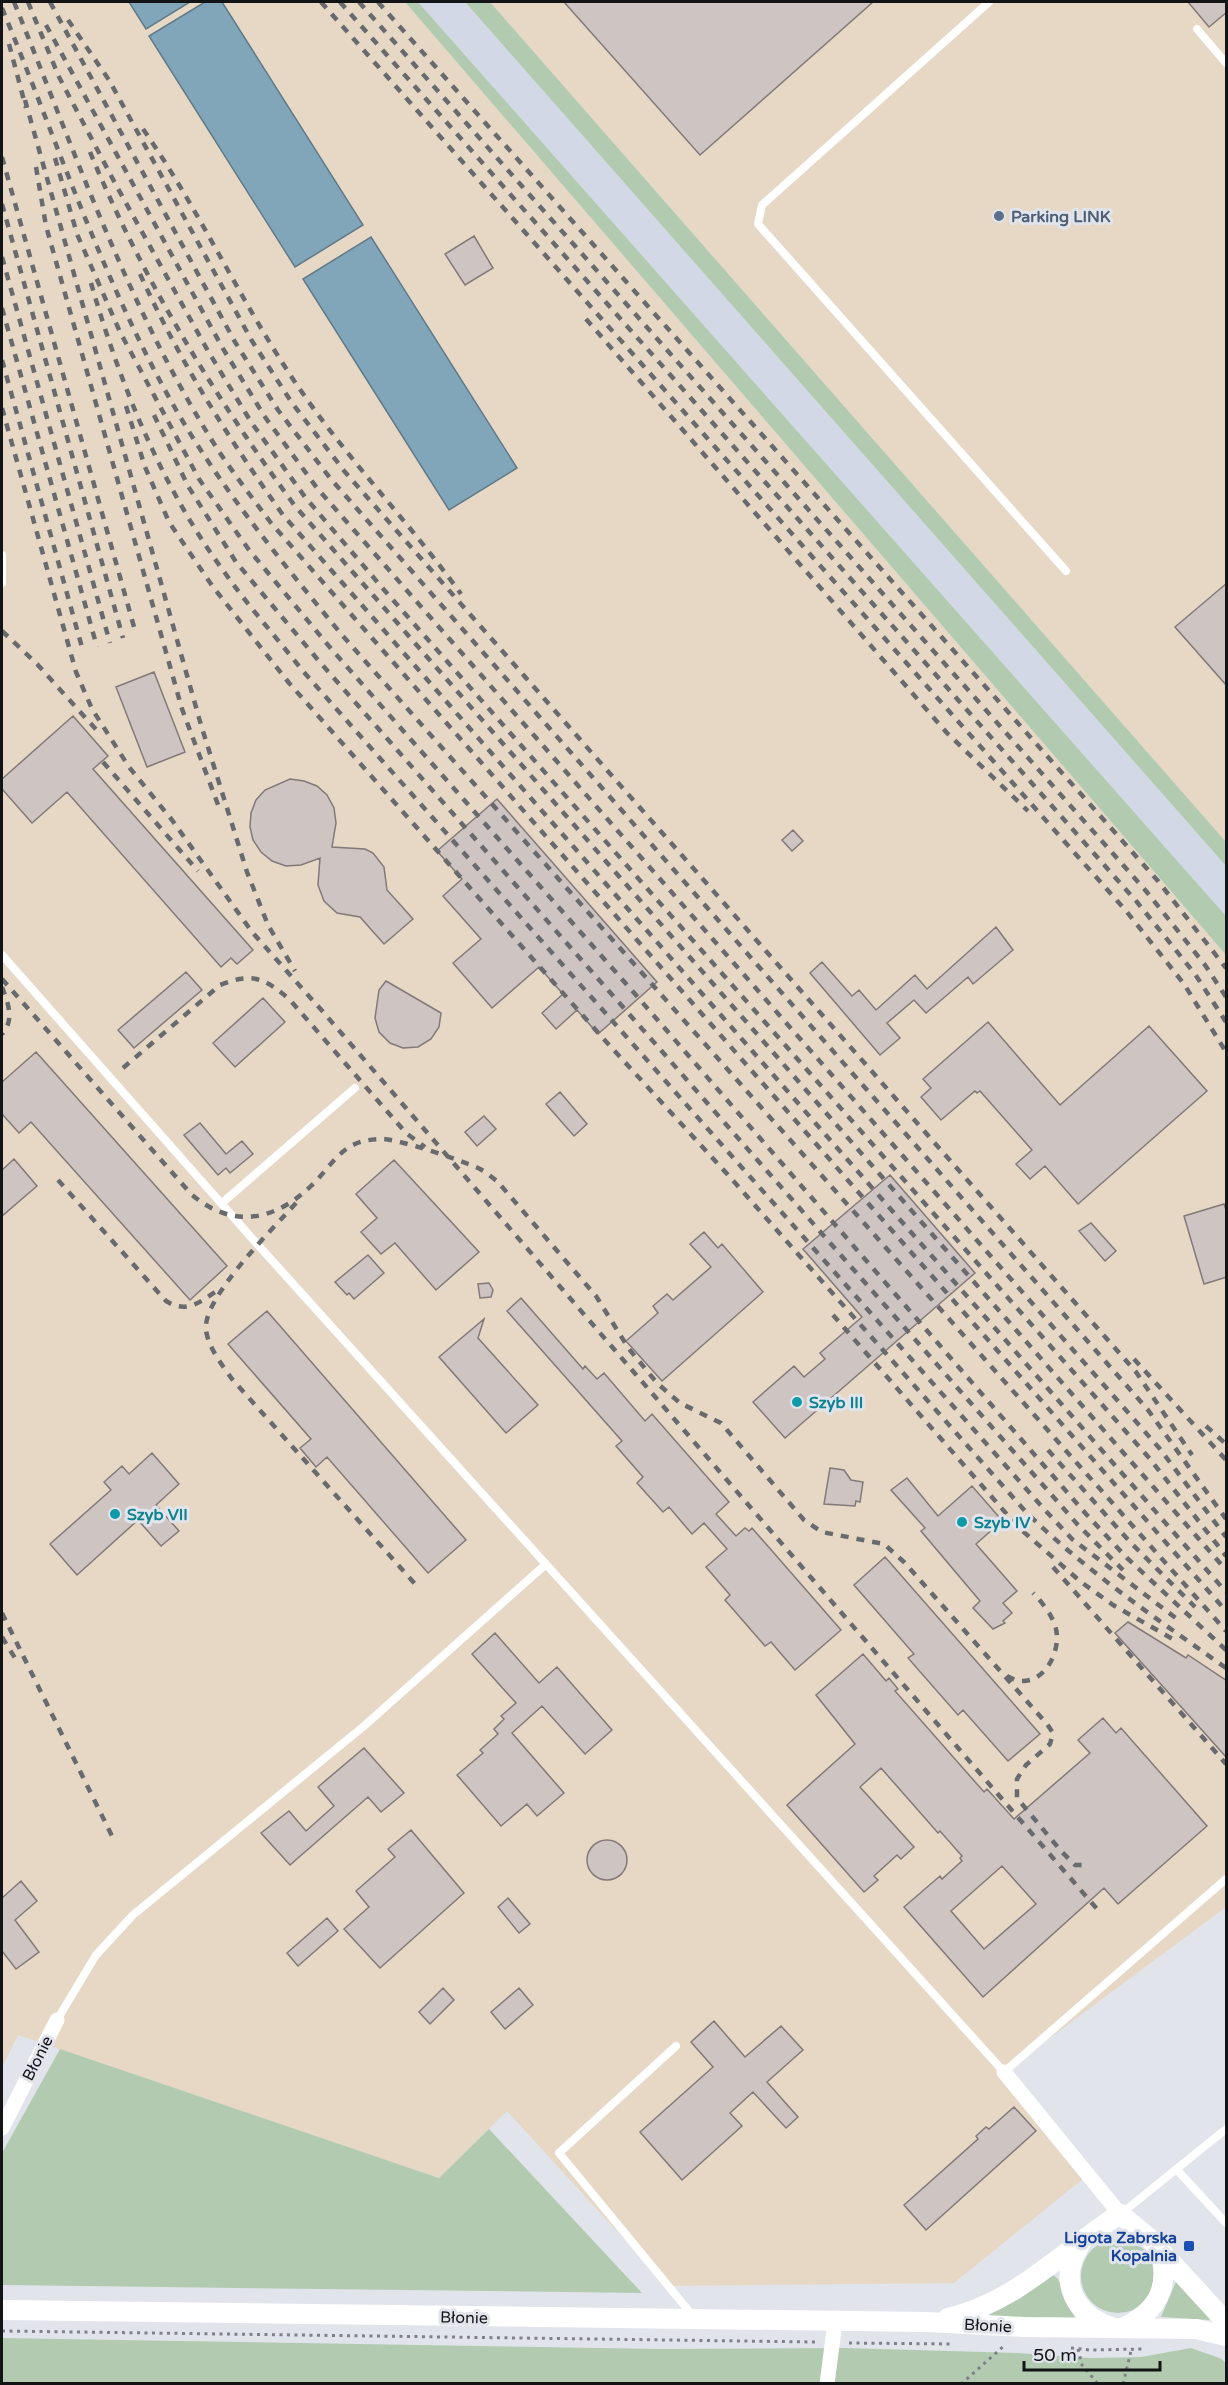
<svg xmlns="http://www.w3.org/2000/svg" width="1228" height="2385" viewBox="0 0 1228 2385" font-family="'Varela Round',sans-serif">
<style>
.industrial{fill:#e6d8c5}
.built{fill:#d3d8e7}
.green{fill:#b2cbb0}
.water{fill:#81a6b9;stroke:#607a88;stroke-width:1.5}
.building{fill:#cec5c3;stroke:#827978;stroke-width:1.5;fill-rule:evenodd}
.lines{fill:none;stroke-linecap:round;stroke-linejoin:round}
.path{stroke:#7f8186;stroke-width:3;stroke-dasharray:3 4.5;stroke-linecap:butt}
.service{stroke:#fff;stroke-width:8}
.minor{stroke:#fff;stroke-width:15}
.tertiary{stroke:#fff;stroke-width:20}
.rail{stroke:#696a6e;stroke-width:4.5;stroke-dasharray:8 8;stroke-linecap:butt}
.service-dot{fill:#5c6f8a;stroke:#e2e4ec;stroke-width:2}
.culture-dot{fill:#0f9aa8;stroke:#e2e4ec;stroke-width:2}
.transit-dot{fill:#1a4fb4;stroke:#e2e4ec;stroke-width:2}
.labels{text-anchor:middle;stroke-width:6;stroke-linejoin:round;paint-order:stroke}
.service-label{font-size:16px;font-weight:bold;fill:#4e5e75;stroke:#e2e4ec;text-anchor:start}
.culture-label{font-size:16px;font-weight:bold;fill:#0d838f;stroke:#e2e4ec;text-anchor:start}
.street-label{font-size:16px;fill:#131416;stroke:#e2e4ec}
.transit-label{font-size:16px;font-weight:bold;fill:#164399;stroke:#e2e4ec;text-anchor:end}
</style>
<rect width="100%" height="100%" fill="#e2e4ec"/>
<path class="industrial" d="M2 2H405L1226 955V1907L1004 2072 1089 2174 954 2283 667 2286 507 2111 439 2178 18 2035 2 2068Z
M490 2H1226V842Z"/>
<path class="built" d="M418 2H465L1226 866V916Z"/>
<path class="green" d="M405 2H418L1226 916V955Z
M465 2H490L1226 842V866Z
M60 2049 439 2178 489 2129 642 2293 2 2285V2153Z
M1081 2276a37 37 0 1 1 74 0a37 37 0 1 1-74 0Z
M1053 2275 1058 2279 1075 2318 989 2317 990 2314 1019 2299Z
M1176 2282 1211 2318 1209 2320 1161 2317Z
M2 2338 661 2349 845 2348 1018 2353 1090 2358 1141 2357 1191 2348 1222 2359 1226 2364V2384H2Z"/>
<path class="water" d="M129 2H190L146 29Z
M205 2H222L363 225 295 267 149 36Z
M371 237 517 468 449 510 303 279Z"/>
<path class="building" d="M564 2H873L700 155Z
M1188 2H1227V12L1209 27Z
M474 236 493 268 465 285 445 254Z
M1227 583V686L1175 627Z
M154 672 185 752 147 767 116 687Z
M73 716 108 756 93 769 253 950 237 964 231 958 221 967 67 792 32 823 2 789V779Z
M290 779 304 781 317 786 327 795 334 808 336 823 332 847 365 849 373 853 384 867 387 890 413 919 384 944 360 917 337 913 324 901 318 885 320 858 301 865 286 866 272 861 261 852 253 840 250 827 251 813 256 800 265 790Z
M497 799 657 982 598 1034 577 1010 556 1029 542 1013 563 994 539 967 492 1008 453 963 481 939 443 896 462 879 437 851Z
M793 830 803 841 792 851 782 840Z
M996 927 1013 950 973 984 968 977 926 1013 914 1000 887 1023 900 1038 880 1055 810 973 822 962 852 996 859 990 876 1010 915 975 927 989Z
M186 972 202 990 134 1048 118 1030Z
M386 981 441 1013 439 1027 431 1039 418 1047 403 1048 390 1043 379 1032 375 1018 379 990Z
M263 998 285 1022 235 1067 213 1043Z
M988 1022 1060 1105 1149 1026 1207 1091 1078 1204 1045 1166 1030 1179 1016 1164 1032 1150 980 1091 977 1093 975 1091 941 1120 921 1097 931 1088 923 1079Z
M36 1052 227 1266 190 1300 31 1122 19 1133 2 1114V1082Z
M560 1092 587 1124 574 1136 546 1104Z
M484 1116 496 1129 477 1146 465 1132Z
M200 1123 226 1154 242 1141 253 1154 230 1173 226 1168 218 1175 184 1135Z
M14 1159 37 1186 2 1216V1170Z
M394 1160 479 1252 436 1290 395 1243 381 1254 361 1232 377 1218 356 1194Z
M890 1175 975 1273 785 1438 753 1402 794 1366 804 1377 825 1359 820 1353 862 1317 803 1249Z
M1224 1204 1227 1213V1277L1204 1284 1184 1216Z
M1091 1223 1116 1251 1105 1261 1079 1231Z
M704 1232 718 1248 722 1244 763 1292 662 1381 626 1341 658 1313 653 1306 667 1294 673 1300 711 1267 690 1244Z
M368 1255 384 1273 354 1299 349 1293 347 1295 335 1282Z
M489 1283 493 1290 491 1297 480 1298 478 1284Z
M521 1298 583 1369 585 1366 597 1379 604 1373 645 1421 652 1414 729 1502 716 1514 736 1536 745 1528 749 1531 752 1528 841 1630 795 1670 771 1642 765 1646 725 1600 730 1595 706 1567 727 1549 704 1523 692 1534 669 1507 663 1512 637 1483 643 1477 616 1446 622 1441 507 1311Z
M267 1311 466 1540 428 1573 327 1457 316 1467 300 1448 311 1439 228 1344Z
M484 1319 478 1338 538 1405 506 1433 439 1357Z
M152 1453 179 1484 156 1505 179 1531 161 1546 138 1520 77 1575 50 1544 111 1490 104 1482 122 1466 129 1474Z
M830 1468 844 1470 851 1480 863 1482 860 1502 856 1501 855 1506 824 1504Z
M907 1478 938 1516 972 1486 999 1517 1002 1521 976 1544 1017 1591 1003 1603 1012 1613 1003 1621 1005 1623 993 1629 973 1608 980 1601 921 1531 925 1528 891 1490Z
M885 1557 1040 1734 1008 1761 963 1710 958 1715 908 1658 914 1654 854 1585Z
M1128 1622 1186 1658 1188 1655 1227 1681V1758L1115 1633Z
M495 1633 539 1683 557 1667 612 1730 585 1754 542 1706 512 1733 564 1793 537 1816 527 1804 501 1826 457 1775 483 1753 480 1750 498 1734 494 1729 504 1719 501 1716 516 1703 472 1654Z
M863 1654 886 1681 889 1678 898 1689 895 1691 984 1792 987 1789 1014 1819 1090 1753 1078 1740 1103 1718 1116 1733 1121 1728 1207 1826 1118 1904 1104 1888 983 1997 904 1907 940 1876 942 1879 962 1861 960 1858 962 1856 940 1831 938 1833 881 1768 860 1787 914 1847 901 1859 897 1855 874 1876 878 1880 864 1892 787 1805 855 1744 816 1695ZM1002 1866 1036 1904 984 1949 951 1911Z
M364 1748 404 1793 381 1812 368 1797 290 1865 261 1833 289 1811 306 1831 334 1806 318 1787Z
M411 1830 464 1893 380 1968 344 1929 369 1907 356 1891 395 1857 388 1849Z
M587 1860a20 20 0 1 1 40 0a20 20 0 1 1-40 0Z
M21 1881 37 1901 15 1920 39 1952 16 1969 2 1951V1898Z
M508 1898 530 1924 519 1933 498 1907Z
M327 1918 338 1931 298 1966 287 1953Z
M443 1988 454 2000 430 2024 419 2012Z
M519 1988 533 2005 505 2029 491 2012Z
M714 2021 745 2057 781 2026 803 2050 767 2082 798 2117 786 2128 753 2092 730 2113 742 2126 682 2180 640 2132 713 2067 691 2042Z
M1014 2107 1036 2131 926 2230 904 2205 978 2139 976 2136 986 2127 989 2129Z"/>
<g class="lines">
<path class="path" d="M2 2331 816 2342
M849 2343 954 2344
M1071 2348 1090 2350 1142 2349
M1078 2349 1082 2365 1098 2384
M2 2383V2384
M961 2384 1004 2346
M1123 2384 1131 2351"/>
<path class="service" d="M989 2 762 205 758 224 1066 571
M1197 29 1226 63
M2 555V583
M2 955 258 1245 1004 2072 1226 1879
M222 1203 355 1088
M57 2020 96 1955 133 1915 364 1726 545 1565
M676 2046 559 2153 693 2316
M1177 2170 1226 2223
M1122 2213 1226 2129"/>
<path class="minor" d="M1004 2072 1120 2214
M2 2128 57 2020
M827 2384 835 2322"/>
<path class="tertiary" d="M1079 2247C1058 2281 1074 2314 1111 2327
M2 2310 927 2322 1024 2327 1196 2329 1226 2336
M948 2318C1017 2302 1062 2251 1120 2214L1149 2238 1226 2322
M1122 2328C1159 2311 1171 2286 1159 2248"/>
<path class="rail" d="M14 2C76 154 130 314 220 453 236 477 254 500 271 523L1226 1611
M28 2 59 77 116 185 208 351 251 422 305 497 385 591 1150 1459 1226 1556
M50 2 235 342 278 410 330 478 1148 1410 1226 1519
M321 2 1127 912 1184 984 1226 1052
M340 2 1137 902 1195 974 1226 1022
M359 2 1146 891 1205 965 1226 997
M378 2 1158 881 1226 968
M2 8C57 141 103 282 175 408 222 490 282 562 342 635L1226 1631
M68 20 109 80 252 341 292 403 345 472 1136 1372 1192 1455
M46 25 222 347 265 417 317 488 1160 1449 1226 1537
M9 44 26 108
M25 100 201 725 247 872 268 925 295 971
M143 129C203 215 245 312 306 398 354 466 412 526 461 594
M90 152C142 278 214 396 295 506L1226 1570
M2 157 136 634
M55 158 77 234 120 332 199 479 249 550 333 651 642 1002 1086 1514 1127 1558 1226 1650
M36 167 46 226 182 709 220 810
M2 204 123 638
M2 257 110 643
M140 274C180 362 227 436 283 515L1226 1592
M91 283C120 384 162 488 225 573 249 607 277 638 302 670L1044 1509 1072 1539 1181 1622
M2 308 97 647
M586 319 947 733 1028 811
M2 360 83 651
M126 406 145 467 169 522 213 587 289 683 600 1035 729 1176 1026 1512C1087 1572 1157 1619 1226 1668
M2 408 76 672 92 709 129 767 172 820 252 932 324 1013 1097 1909
M154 415 188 486 236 562 318 660 1078 1525 1123 1570
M2 631 37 664 101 735
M103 762 198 871
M2 979 191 1194C232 1229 274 1222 312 1185 325 1173 335 1155 351 1146 360 1141 371 1139 382 1139 399 1139 460 1160 478 1168 485 1171 491 1177 497 1181L596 1296 629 1349 657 1383 680 1403 721 1423 804 1520 822 1532 884 1544 904 1562 1047 1724 1053 1733 1050 1744 1026 1765 1017 1779V1798L1061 1851 1075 1865H1084
M2 987C8 1003 15 1020 2 1034
M123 1068 220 985C252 972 265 978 290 1000L406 1133 425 1147
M58 1180 166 1301C187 1314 200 1302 218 1290
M296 1203C274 1228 202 1298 206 1330 208 1347 222 1365 232 1379L416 1585
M833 1315 1018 1527 1081 1582 1113 1605 1178 1642
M1134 1359 1226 1460
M1206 1426 1226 1444
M1048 1450 1130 1542 1195 1607
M1053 1567 1226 1764
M2 1613 113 1838
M2 1637 18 1663
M1007 1676C1011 1678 1016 1681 1020 1681 1046 1683 1061 1650 1056 1629 1053 1616 1042 1602 1033 1593"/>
</g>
<circle class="service-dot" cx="999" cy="216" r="6"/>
<g class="culture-dot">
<circle cx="797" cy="1402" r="6"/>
<circle cx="115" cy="1514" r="6"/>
<circle cx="962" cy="1522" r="6"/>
</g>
<rect class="transit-dot" x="1183" y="2240" width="12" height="12" rx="3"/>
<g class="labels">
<g class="service-label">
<text x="1011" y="222">Parking LINK</text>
</g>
<g class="culture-label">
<text x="809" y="1408">Szyb III</text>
<text x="127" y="1520">Szyb VII</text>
<text x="974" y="1528">Szyb IV</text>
</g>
<g class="street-label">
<text transform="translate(37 2058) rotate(-63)" y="6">Błonie</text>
<text transform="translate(464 2317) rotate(1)" y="6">Błonie</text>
<text transform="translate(988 2325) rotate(3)" y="6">Błonie</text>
</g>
<g class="transit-label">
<text x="1177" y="2243">Ligota Zabrska<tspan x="1177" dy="18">Kopalnia</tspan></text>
</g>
</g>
<rect width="1228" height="2385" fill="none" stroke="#131416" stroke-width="6"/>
<path d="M1024 2361v9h136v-9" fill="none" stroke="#131416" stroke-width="3"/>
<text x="1033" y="2361" font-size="18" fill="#131416" stroke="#e2e4ec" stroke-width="4.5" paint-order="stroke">50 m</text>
</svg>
